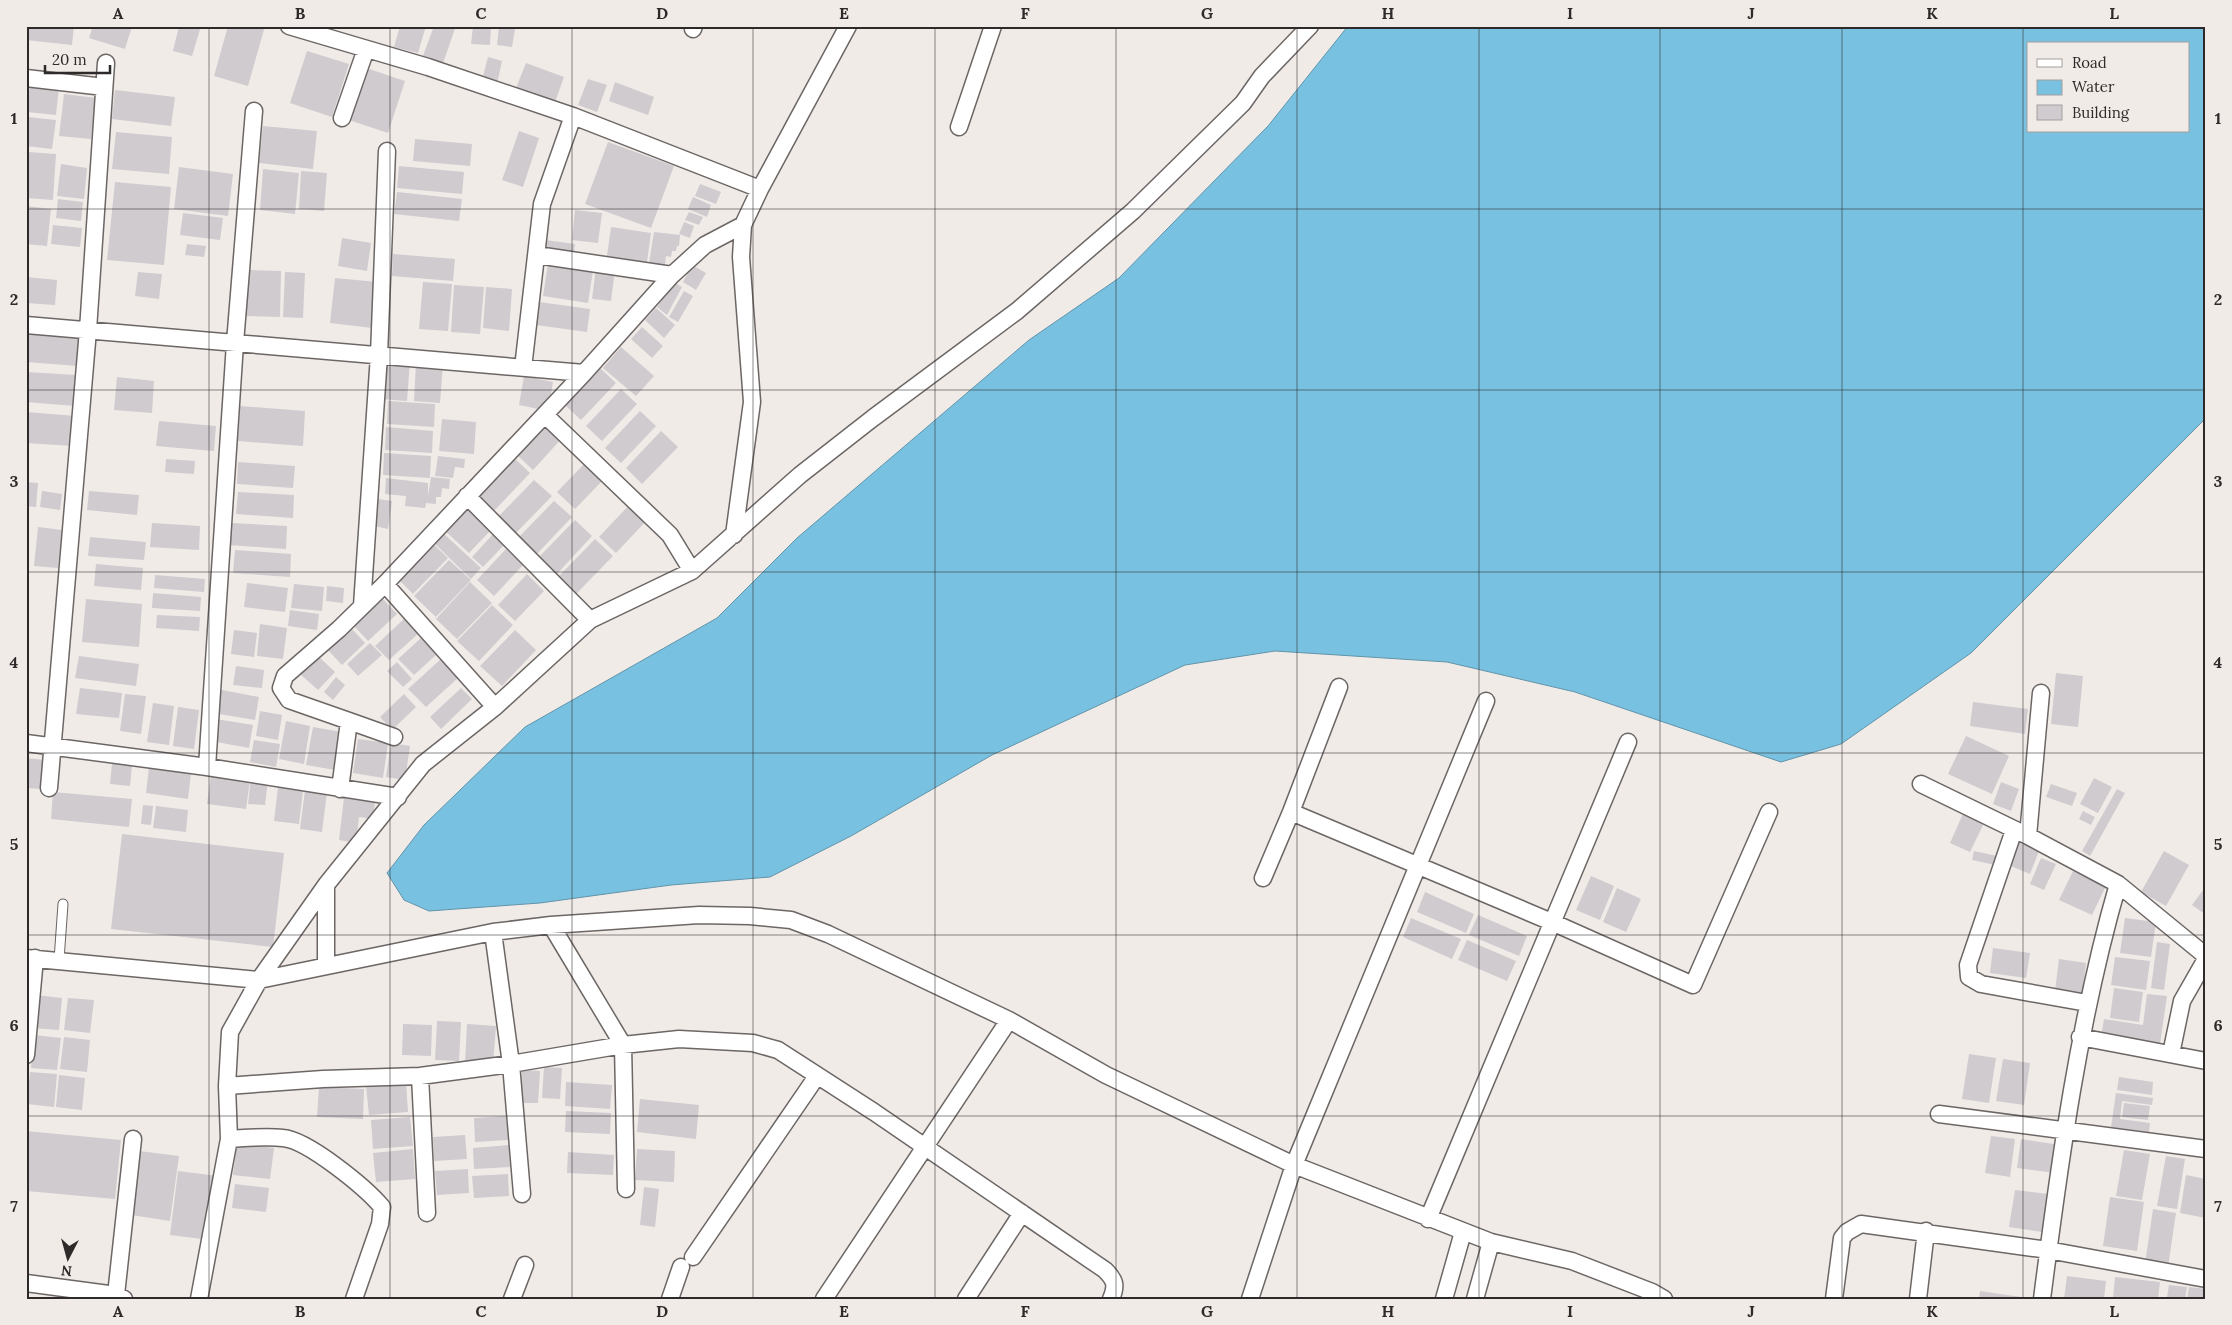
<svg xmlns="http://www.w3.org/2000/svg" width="2232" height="1325" viewBox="0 0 2232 1325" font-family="Lora,serif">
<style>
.water{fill:#78c1e0;stroke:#6294a9;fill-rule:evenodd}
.building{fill:#cfcbcf}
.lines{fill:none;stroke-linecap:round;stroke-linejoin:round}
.service-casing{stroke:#6c6664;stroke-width:11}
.minor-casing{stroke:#6c6664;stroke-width:19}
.service{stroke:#fff;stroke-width:9}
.minor{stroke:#fff;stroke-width:16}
.grid{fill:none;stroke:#2d2a29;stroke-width:1;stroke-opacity:0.55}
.neatline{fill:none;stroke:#2d2a29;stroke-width:2}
.grid-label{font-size:16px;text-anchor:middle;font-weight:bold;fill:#2d2a29}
</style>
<rect width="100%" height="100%" fill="#f1ebe8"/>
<path class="water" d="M1348 26H2206V418L1971 653 1841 744 1781 762 1575 692 1447 662 1275 651 1185 665 992 755 851 836 770 877 671 885 540 903 429 911 404 900 387 873 424 825 525 727 717 618 797 538 1029 340 1119 278 1268 126ZM2028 44H2188V131H2028Z"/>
<path class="building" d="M26 26H74L72 45 26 40Z
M93 26H132L125 49 89 38Z
M179 26H201L192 56 173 51Z
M228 26H265L248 86 214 76Z
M400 26H426L418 53 394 47Z
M434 26H456L443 63 423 56Z
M473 26 491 27 490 45 471 44Z
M499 26 515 29 512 47 497 45Z
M307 51 349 64 332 117 290 103Z
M488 57 502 61 497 84 482 80Z
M526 63 564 77 555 102 516 88Z
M363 67 405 81 388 133 346 119Z
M588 79 607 85 597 112 578 105Z
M615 82 654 97 648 115 609 101Z
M30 83 59 87 56 115 27 112Z
M115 90 175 97 171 126 112 119Z
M64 94 96 98 91 139 59 136Z
M28 117 56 120 52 149 26 146Z
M263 126 317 131 313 169 259 163Z
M519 131 539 138 523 187 502 180Z
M116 132 172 137 169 174 112 169Z
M415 139 472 144 470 166 413 161Z
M608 142 674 166 651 228 585 204Z
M28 152 56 154 53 200 26 198Z
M61 164 87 168 84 199 57 196Z
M399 166 464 172 462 194 397 188Z
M179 167 233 174 228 216 174 209Z
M263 169 299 173 295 214 260 210Z
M301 171 327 173 324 211 299 209Z
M115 182 171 187 164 265 107 260Z
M700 184 721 192 716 204 695 196Z
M397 192 462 199 459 221 394 214Z
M693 197 711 205 707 217 688 209Z
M58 199 83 202 81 221 56 218Z
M27 206 51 209 47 246 26 244Z
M575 210 602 213 598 243 572 240Z
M689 212 703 217 699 225 685 220Z
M183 213 223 218 220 240 180 235Z
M684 222 694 226 690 238 679 234Z
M53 225 82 228 80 247 51 244Z
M611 227 651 233 647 262 607 256Z
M654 232 680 235 679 246H677L676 251H672L671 257 666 256 665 265 649 263Z
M342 238 371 243 367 271 338 266Z
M545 240 575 244 573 259 543 254Z
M187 244 206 246 204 257 185 255Z
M393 254 455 259 453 281 392 276Z
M548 264 593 271 588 303 543 296Z
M692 265 706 273 696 290 683 282Z
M596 267 615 270 611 301 592 299Z
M250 270 281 271 280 317 246 316Z
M138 272 162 274 159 299 135 296Z
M285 272 305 273 303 318 283 317Z
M26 277 57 280 55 305 26 303Z
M335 278 377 282 372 328 330 323Z
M423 282 452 284 448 331 419 329Z
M675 283 682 287 667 315 657 307Z
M454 285 484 287 480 334 451 332Z
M486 287 512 289 509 331 483 328Z
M684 291 693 296 678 322 669 317Z
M539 302 590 309 587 332 536 325Z
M656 308 675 325 664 338 645 320Z
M642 327 663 346 652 358 631 339Z
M26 332 80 336 78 366 26 362Z
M621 347 654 376 636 396 603 368Z
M384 359 410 361 407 401 381 399Z
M416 362 443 364 440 403 414 401Z
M600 368 616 383 581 420 565 405Z
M26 372 77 375 75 406 26 402Z
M524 376 553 382 548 411 519 405Z
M117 377 154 381 152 413 114 410Z
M621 389 637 404 602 441 586 426Z
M388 401 435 404 434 427 387 424Z
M240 406 305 411 303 446 238 441Z
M640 411 656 426 621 463 605 448Z
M26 412 76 416 73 446 26 443Z
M442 419 476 422 474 454 439 451Z
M545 420 563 437 533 470 514 452Z
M159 421 216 426 214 451 156 446Z
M386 427 433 431 432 453 385 450Z
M661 431 678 447 642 484 626 468Z
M384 453 431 456 430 478 383 475Z
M438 456 465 459 464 468 455 467 453 478 435 476Z
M512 456 530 473 493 512 475 495Z
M166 459 195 461 194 474 165 472Z
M588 460 606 477 575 509 557 492Z
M238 462 295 466 293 488 237 484Z
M431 477 450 479 449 489 442 488 441 497H436V504L426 503 425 508 405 506 406 496 385 494 386 478 428 483V496Z
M534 480 552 496 515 534 497 518Z
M26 482 38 483 36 507 26 506Z
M42 491 62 494 60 510 40 507Z
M89 491 139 495 137 515 87 510Z
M238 492 294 495 293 518 236 514Z
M378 499 392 501 388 529 374 526Z
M554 501 572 517 535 556 517 539Z
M631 503 648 519 616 553 599 537Z
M464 507 490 531 469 553 443 529Z
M575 520 592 536 556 575 538 558Z
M152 523 200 526 199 550 150 547Z
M231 523 287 526 286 549 229 545Z
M38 527 62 530 58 568 34 566Z
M442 532 481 568 471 579 433 542Z
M494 533 505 544 483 567 472 557Z
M90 537 146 542 144 560 88 556Z
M428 539 448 558 413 594 394 575Z
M595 539 613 556 576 594 558 577Z
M506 549 523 565 494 596 477 580Z
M235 550 291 554 290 577 233 573Z
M449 560 471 580 436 617 414 596Z
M96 564 143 568 141 590 94 586Z
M527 574 544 591 515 621 498 605Z
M155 575 205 579 204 592 154 588Z
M470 582 492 603 457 639 436 619Z
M247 583 288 588 285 612 244 607Z
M294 584 324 587 322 611 291 608Z
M327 586 344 588 343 603 326 601Z
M153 593 201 597 200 611 152 608Z
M86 599 142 604 139 647 82 642Z
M383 599 397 614 368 641 354 626Z
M492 605 513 625 479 661 457 641Z
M290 610 319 614 317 630 288 626Z
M157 615 200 617 199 631 156 628Z
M406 617 420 632 389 660 375 646Z
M260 624 287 628 283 659 257 656Z
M352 629 365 643 342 665 324 646 335 636 340 641Z
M234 630 257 633 254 657 231 654Z
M515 630 536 650 502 686 480 666Z
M421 638 437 654 414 675 398 659Z
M370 643 382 655 358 676 347 664Z
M317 655 335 672 318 690 300 674Z
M79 656 139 664 136 686 75 678Z
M442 658 459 677 426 707 408 689Z
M397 662 412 679 403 687 387 671Z
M236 666 264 670 262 688 233 685Z
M2056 673 2083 676 2078 727 2051 724Z
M336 677 345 685 333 700 324 692Z
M80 688 122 693 119 718 76 714Z
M461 688 472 699 441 729 430 717Z
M217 689 259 697 255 720 213 713Z
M125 694 146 696 141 734 120 731Z
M404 694 416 707 392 730 380 717Z
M1973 702 2028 709 2025 734 1970 726Z
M153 703 174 706 169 745 147 742Z
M178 707 199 710 194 749 173 746Z
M260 711 282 715 278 740 256 736Z
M216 719 253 725 249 748 211 741Z
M286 721 310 726 304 764 279 759Z
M313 727 342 732 335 770 306 765Z
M1966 736 2009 756 1992 794 1948 774Z
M358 739 388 743 383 778 353 773Z
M254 740 280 744 276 767 250 762Z
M391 743 410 746 405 780 386 777Z
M26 758 45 760 42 789 26 788Z
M112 763 132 765 130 786 110 784Z
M149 767 191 773 188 799 146 793Z
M211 775 250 780 246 809 207 804Z
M251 777 268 780 265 805 248 804Z
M2094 778 2112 787 2098 813 2080 804Z
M2001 782 2019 789 2011 811 1993 804Z
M2051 784 2077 793 2072 806 2046 797Z
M278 787 303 791 299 824 274 821Z
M2117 789 2125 793 2090 856 2082 851Z
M305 790 327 792 322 832 300 829Z
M53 792 132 799 129 827 51 819Z
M344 797 375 801 373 819 359 817 356 843 339 840Z
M143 805 153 806 151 825 141 824Z
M156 806 188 810 186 832 153 828Z
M1966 807 1987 817 1970 852 1950 843Z
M2083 811 2095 817 2091 825 2079 819Z
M122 834 284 853 273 947 111 929Z
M2015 841 2039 851 2030 874 2006 864Z
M1974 851 1997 856 1995 865 1972 860Z
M2164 851 2189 865 2166 906 2141 892Z
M2041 858 2056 864 2044 890 2030 884Z
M2073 871 2106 886 2092 915 2059 900Z
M1591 876 1614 886 1600 920 1576 910Z
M2206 886V915L2192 905Z
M1617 888 1641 899 1626 932 1603 922Z
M1425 892 1474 914 1466 933 1417 912Z
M1478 915 1527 936 1519 956 1469 935Z
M1411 918 1461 939 1452 959 1403 937Z
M2125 918 2156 922 2151 957 2120 953Z
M1467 940 1516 961 1507 981 1458 960Z
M2157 942 2170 944 2164 990 2151 988Z
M1993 948 2030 953 2026 978 1990 973Z
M2115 957 2150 961 2146 990 2111 985Z
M2059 959 2086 963 2082 995 2055 991Z
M2114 988 2143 992 2139 1022 2110 1018Z
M2147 994 2167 996 2160 1044 2101 1037 2104 1019 2143 1025Z
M36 995 62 998 59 1030 32 1028Z
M68 998 94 1000 90 1033 64 1030Z
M437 1021 461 1022 459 1061 435 1060Z
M403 1024 432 1025 431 1056 402 1055Z
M467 1024 496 1026 493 1064 465 1063Z
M34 1035 61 1038 57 1070 31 1068Z
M64 1037 90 1040 87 1072 60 1069Z
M1969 1054 1996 1058 1989 1103 1962 1099Z
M2003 1059 2030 1063 2024 1105 1996 1101Z
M544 1067 562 1068 560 1099 542 1098Z
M522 1070 540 1071 538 1103H520Z
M30 1072 57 1074 54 1107 27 1104Z
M59 1075 85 1078 82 1110 56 1107Z
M2119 1077 2153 1082 2152 1095 2117 1090Z
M406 1082 408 1112 369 1115 366 1086Z
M566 1082 612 1085 610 1109 565 1106Z
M319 1087 364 1089 363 1119 317 1117Z
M2116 1093 2153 1098 2152 1105 2122 1101 2120 1119 2150 1123 2149 1132 2111 1127Z
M640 1099 699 1105 696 1139 637 1132Z
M2124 1103 2150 1106 2148 1120 2122 1117Z
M566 1111 611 1113 610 1134 565 1132Z
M506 1116 508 1140 475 1142 474 1118Z
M410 1117 413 1146 373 1149 371 1120Z
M26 1131 121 1140 115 1199 26 1191Z
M465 1135 467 1159 434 1161 433 1137Z
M1991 1136 2015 1139 2010 1177 1985 1173Z
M2021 1139 2060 1145 2055 1173 2017 1168Z
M237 1143 274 1148 270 1179 233 1175Z
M509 1145 510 1167 474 1169 473 1148Z
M413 1149 415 1179 376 1182 373 1153Z
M637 1149 675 1151 674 1182 635 1180Z
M2124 1150 2150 1154 2142 1200 2116 1196Z
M139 1151 179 1156 170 1221 131 1215Z
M568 1152 614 1155 613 1175 567 1173Z
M2166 1156 2185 1159 2177 1209 2157 1206Z
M468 1169 469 1193 437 1195 435 1171Z
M178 1171 218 1176 210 1240 170 1235Z
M508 1174 509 1196 474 1198 472 1176Z
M2186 1175 2206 1179V1218L2180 1213Z
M235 1184 269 1188 266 1212 232 1208Z
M644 1187 659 1189 655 1227 640 1225Z
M2015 1190 2048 1194 2042 1232 2009 1227Z
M2110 1197 2144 1202 2137 1251 2103 1246Z
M2153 1209 2176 1213 2168 1267 2145 1264Z
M2067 1276 2106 1281 2104 1299H2064Z
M2115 1277 2160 1282 2158 1299H2113Z
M2169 1285 2187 1287 2185 1299 2167 1297Z
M2189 1287 2206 1289V1299H2187Z
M1980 1291 2028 1298V1299H1979Z"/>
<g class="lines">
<defs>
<path id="service" d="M59 960 63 904"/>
<path id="minor" d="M289 26 428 67 573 116 760 189 743 225 741 257 752 402 734 535
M693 29 694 26
M26 78 104 87
M342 118 366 49
M959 127 993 26
M760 189 848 26
M537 255 672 275
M26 325 584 373
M523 368 542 204 573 116
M545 415 670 535 692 571
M467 496 590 620
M385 584 495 707
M362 606 379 355 387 151
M349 721 394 737
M26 743 207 767 398 797
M207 767 235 343 254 111
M1921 784 2028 836 2118 884 2206 956
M49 788 88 330 106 63
M340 789 349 721 289 700 281 688 285 676 339 629 385 584 584 373 672 275 705 245 743 225
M1291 812 1554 923 1693 985 1769 812
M2014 830 1968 965 1969 977 1981 984 2087 1003
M2028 836 2041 693
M1263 878 1291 812 1339 687
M326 885V966
M551 925 623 1045 626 1189
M493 932 511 1064 522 1194
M26 958 259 980 493 932 551 925 699 915 750 916 791 920 828 934 1009 1020 1106 1075 1294 1165 1491 1242 1572 1261 1652 1292 1664 1299
M2080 1037 2206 1061
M2171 1054 2182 1001 2206 959
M26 1055 35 958
M420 1076 427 1213
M227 1086 323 1079 420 1076 511 1064 623 1045 679 1039 753 1043 778 1050 874 1112 1105 1270C1115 1280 1117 1285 1111 1299
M1939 1114 2206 1149
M229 1139C247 1138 265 1136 283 1138 308 1140 366 1188 382 1207L380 1224 354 1299
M1428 1219 1628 742
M693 1257 817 1076
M26 1283 116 1295 124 1299
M116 1295 133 1139
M199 1299 229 1139 227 1086 230 1032 259 980 326 885 423 764 495 707 590 620 692 571 800 475 873 418 1017 311 1133 211 1243 103 1262 76 1310 26
M512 1299 525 1265
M670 1299 681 1267
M824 1299 1009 1020
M966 1299 1022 1213
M1250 1299 1294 1165 1486 701
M1444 1299 1463 1232
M1475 1299 1491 1242
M1834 1299 1842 1238 1847 1232 1861 1224 2048 1250 2206 1279
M1918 1299 1926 1231
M2042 1299C2060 1159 2079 1019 2118 884"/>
</defs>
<use href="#service" class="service-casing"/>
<use href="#minor" class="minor-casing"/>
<use href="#service" class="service"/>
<use href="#minor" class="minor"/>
</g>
<path class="grid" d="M209 26V1299M390 26V1299M572 26V1299M753 26V1299M935 26V1299M1116 26V1299M1297 26V1299M1479 26V1299M1660 26V1299M1842 26V1299M2023 26V1299M26 209H2206M26 390H2206M26 572H2206M26 753H2206M26 935H2206M26 1116H2206"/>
<rect width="2232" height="1325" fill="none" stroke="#f1ebe8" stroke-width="55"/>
<rect x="2027" y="42" width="162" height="90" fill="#f1ebe8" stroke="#a39e9c"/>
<rect x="2037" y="59" width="25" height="8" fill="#ffffff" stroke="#a39e9c"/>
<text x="2072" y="68" font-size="15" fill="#2d2a29">Road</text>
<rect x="2037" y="80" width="25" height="15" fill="#78c1e0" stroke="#a39e9c"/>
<text x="2072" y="92" font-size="15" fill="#2d2a29">Water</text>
<rect x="2037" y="105" width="25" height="15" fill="#cfcbcf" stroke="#a39e9c"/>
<text x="2072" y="118" font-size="15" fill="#2d2a29">Building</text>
<g transform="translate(68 1258) rotate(186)" stroke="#f1ebe8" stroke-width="4" paint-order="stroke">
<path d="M0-4L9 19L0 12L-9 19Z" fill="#2d2a29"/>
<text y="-8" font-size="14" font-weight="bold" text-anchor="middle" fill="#2d2a29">N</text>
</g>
<path d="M45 65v8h65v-8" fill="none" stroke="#2d2a29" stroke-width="2.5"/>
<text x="52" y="65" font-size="15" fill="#2d2a29" stroke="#f1ebe8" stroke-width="4" paint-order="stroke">20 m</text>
<rect x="28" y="28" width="2176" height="1270" class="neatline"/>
<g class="grid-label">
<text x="118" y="19">A</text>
<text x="300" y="19">B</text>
<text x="481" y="19">C</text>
<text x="662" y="19">D</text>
<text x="844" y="19">E</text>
<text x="1025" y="19">F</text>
<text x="1207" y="19">G</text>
<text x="1388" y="19">H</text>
<text x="1570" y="19">I</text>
<text x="1751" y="19">J</text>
<text x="1932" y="19">K</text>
<text x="2114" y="19">L</text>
<text x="14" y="124">1</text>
<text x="2218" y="124">1</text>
<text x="14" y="305">2</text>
<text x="2218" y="305">2</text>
<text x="14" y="487">3</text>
<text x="2218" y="487">3</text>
<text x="14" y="668">4</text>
<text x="2218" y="668">4</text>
<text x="14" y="850">5</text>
<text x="2218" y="850">5</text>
<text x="14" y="1031">6</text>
<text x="2218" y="1031">6</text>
<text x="14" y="1212">7</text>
<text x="2218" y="1212">7</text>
<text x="118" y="1317">A</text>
<text x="300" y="1317">B</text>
<text x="481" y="1317">C</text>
<text x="662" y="1317">D</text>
<text x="844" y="1317">E</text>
<text x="1025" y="1317">F</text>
<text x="1207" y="1317">G</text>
<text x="1388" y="1317">H</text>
<text x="1570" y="1317">I</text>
<text x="1751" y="1317">J</text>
<text x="1932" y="1317">K</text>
<text x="2114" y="1317">L</text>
</g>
</svg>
